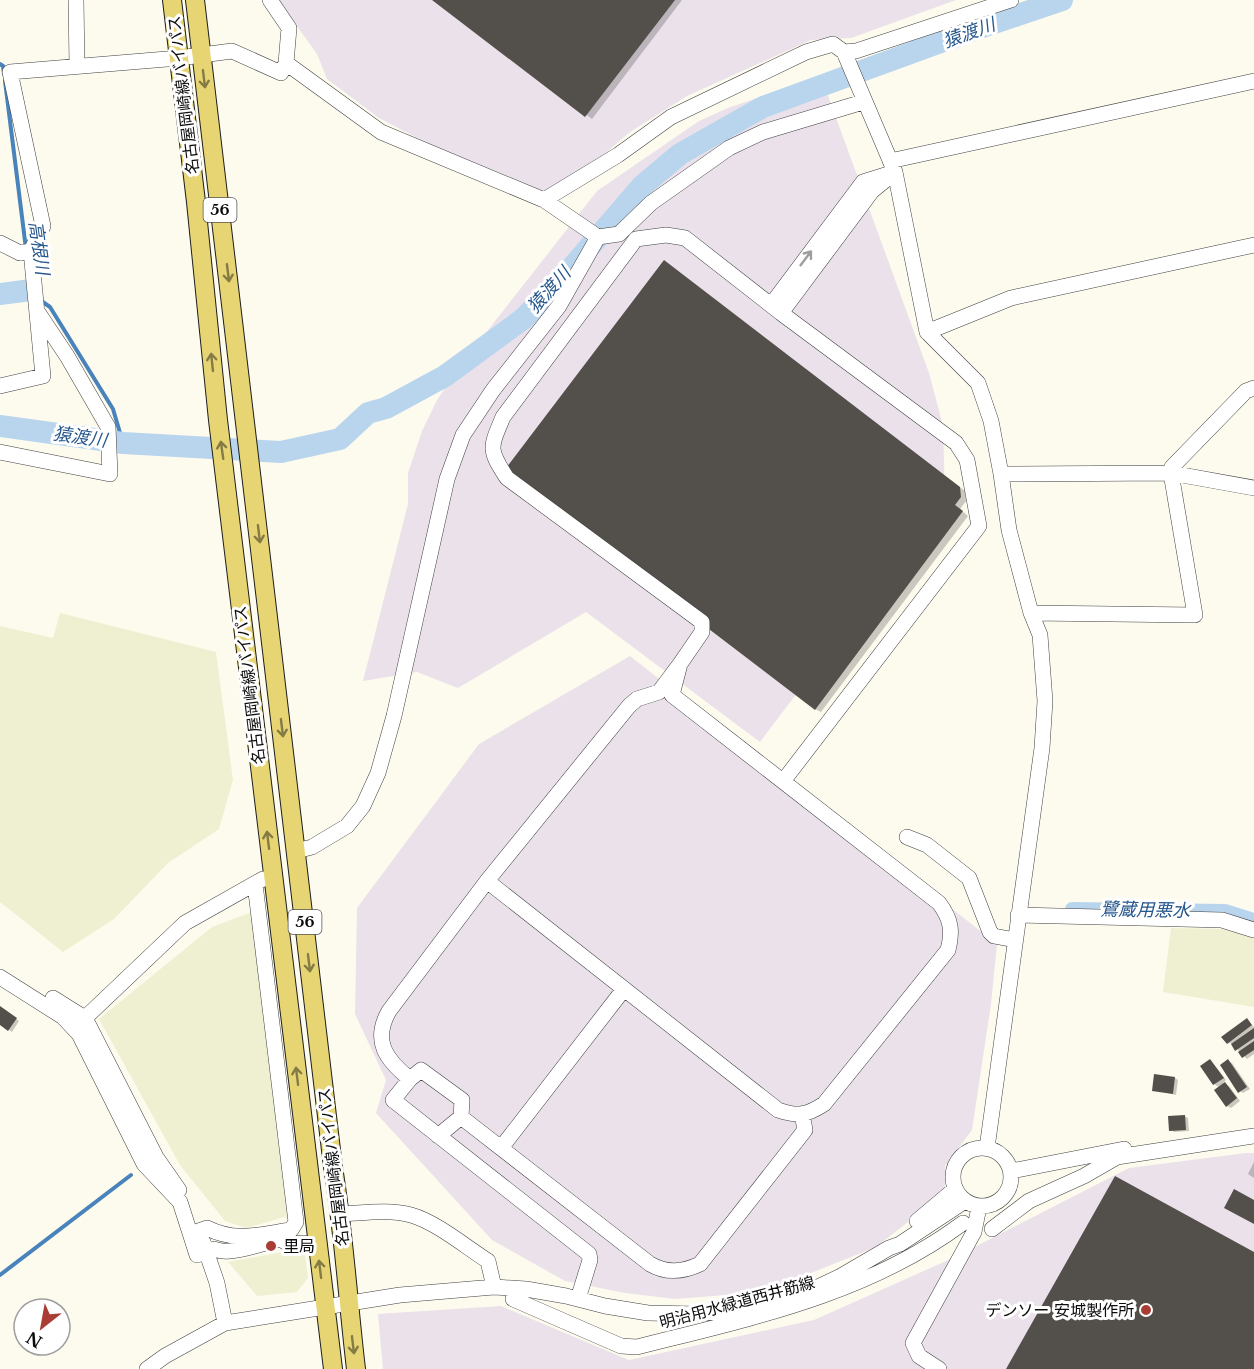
<svg xmlns="http://www.w3.org/2000/svg" width="1254" height="1369" viewBox="0 0 1254 1369" font-family="'Libre Baskerville','Noto Sans JP',serif">
<style>
.industrial{fill:#eae1ea}
.farmland{fill:#eff0d1}
.shadow{fill:#0003}
.lines{fill:none;stroke-linecap:round;stroke-linejoin:round}
.stream{stroke:#4983bb;stroke-width:4}
.canal{stroke:#b9d5ee;stroke-width:14}
.river{stroke:#b9d5ee;stroke-width:22}
.building{fill:#534f4a}
.minor-casing{stroke:#3f3f3f;stroke-width:16}
.major-casing{stroke:#1d1d1d;stroke-width:20}
.minor{stroke:#fff;stroke-width:15}
.major{stroke:#e7d574;stroke-width:18}
.oneway{stroke:#847b45}
.oneway2{stroke:#9e9e9e}
.poi-dot{fill:#aa3c36;stroke:#fff;stroke-width:2}
.labels{text-anchor:middle;stroke-width:6;stroke-linejoin:round;paint-order:stroke}
.shield{fill:#fff;stroke:#555;stroke-width:1.5}
.shield-label{font-size:15px;font-weight:bold;fill:#0c0c0c}
.street-label{font-size:16px;fill:#0c0c0c;stroke:#fff}
.poi-label{font-size:16px;fill:#0c0c0c;stroke:#fff;text-anchor:start}
.water-label{font-size:18px;font-style:italic;fill:#26578d;stroke:#fff}
</style>
<rect width="100%" height="100%" fill="#fdfbee"/>
<path class="industrial" d="M278 0H956L851 38 811 40 687 96 630 132 552 199 541 203 379 118 327 79 317 54Z
M815 78 823 82 929 373 943 426 945 498 760 742 586 612 458 688 417 672 363 681 408 504V473L422 431 437 400 463 362 597 191 699 121 728 108Z
M630 656 997 944 991 1004 972 1130 945 1166V1190L940 1197 876 1247 811 1273 772 1286 726 1295 675 1299 625 1293 565 1281 492 1240 376 1113 386 1080 355 1014 357 908 479 744Z
M1246 1153H1254V1369H383L378 1314 501 1306 629 1360 814 1320 955 1257 1129 1168Z"/>
<path class="farmland" d="M60 613 216 652 233 780 219 829 168 863 114 919 63 952 0 902V626L53 638Z
M252 912 288 1216 246 1228 225 1221 180 1165 99 1019 212 927Z
M1171 928 1224 929 1254 938V1007L1163 992Z
M304 1248 308 1278 297 1292 257 1296 228 1262Z"/>
<path class="shadow" d="M435 0H682L592 119Z
M670 266 965 491 966 501 960 509 968 516 821 712 815 709Z
M0 1007 19 1021 12 1032 0 1024Z
M1247 1020 1254 1027V1054L1247 1059 1232 1044 1228 1042Z
M1211 1061 1226 1080 1223 1083 1229 1086 1240 1101 1231 1108 1227 1106 1220 1088 1214 1084Z
M1228 1061 1232 1063 1250 1089 1243 1093 1240 1091Z
M1175 1078 1178 1080 1176 1095 1154 1090Z
M1184 1116 1188 1118 1189 1131 1174 1132 1171 1130Z
M1254 1162V1178L1248 1174Z"/>
<g class="lines">
<path class="stream" d="M0 64 3 66 4 74
M5 81 26 249
M40 300 50 307 113 409 123 443
M0 1275 131 1175"/>
<path class="canal" d="M1072 909 1225 911 1254 920"/>
<path class="river" d="M0 294 31 290
M0 426 123 443 281 452 340 439 368 413 386 408 445 376 523 319 562 279 642 186 680 154 763 107 982 27 1062 0"/>
</g>
<path class="building" d="M432 0H675L585 117Z
M664 260 960 487 961 497 955 505 963 511 815 710 503 472Z
M0 1006 17 1018 8 1031 0 1025Z
M1247 1018 1252 1025 1227 1044 1221 1037Z
M1254 1028V1038L1235 1051 1231 1044Z
M1254 1041V1050L1242 1058 1238 1052Z
M1210 1059 1224 1078 1213 1085 1200 1066Z
M1228 1059 1247 1087 1238 1093 1220 1065Z
M1154 1074 1175 1077 1173 1094 1152 1091Z
M1225 1082 1237 1098 1226 1107 1214 1090Z
M1185 1115 1186 1130 1169 1131 1168 1116Z
M1115 1176 1254 1252V1369H1006Z
M1234 1189 1254 1200V1224L1224 1208Z"/>
<g class="lines">
<defs>
<path id="minor" d="M76 0 77 65
M844 52 856 51 1011 0
M286 63 381 132 544 200 598 237
M890 161 1254 81
M544 200 618 155 671 117 806 52 833 44 844 52 895 172 927 332 978 383 991 421 1001 474 1009 530 1031 613 1040 635 1045 701 1042 748 987 1148
M0 243 20 253 31 251 43 226 10 72 179 58 232 51 281 73 286 63 289 28 270 0
M771 305 863 182 895 172
M781 313 872 191 888 178
M927 332 1011 298 1254 245
M0 386 43 376 31 251
M0 452 110 474 108 427 67 356 37 311
M1001 474 1171 473 1254 488
M1031 613 1195 615 1171 473 1172 467 1246 391 1254 388
M680 664 702 632V622L507 478C488 449 490 448 503 417L636 239 666 235 685 238 781 313 956 443 967 460 979 526 784 780
M907 837 927 845 969 878 990 932 994 936 1015 940
M296 851 312 847 347 826 363 806 378 773 394 716 447 479 463 435 493 390 559 306 598 237 619 234 651 203 729 148 763 132 863 102
M487 881 778 1110C798 1117 807 1115 824 1104L948 950C953 931 951 919 939 903L672 695 680 664 659 692 637 699 629 706 487 881 389 1011C372 1041 386 1060 410 1079L421 1070 462 1100 461 1117 650 1264C667 1274 683 1272 700 1264L805 1130 802 1114
M1018 915 1222 920 1254 930
M0 977 63 1017 79 1034 144 1164 180 1202 197 1255C217 1243 213 1253 229 1251 246 1250 264 1243 280 1239L289 1244 304 1243
M53 998 85 1018 156 1157 179 1190
M85 1018 185 923 263 879
M410 1079 393 1100 589 1254 590 1260 578 1299
M438 1136 461 1117
M953 1177a29 29 0 1 1 58 0a29 29 0 1 1-58 0Z
M501 1148 624 989
M1011 1171 1124 1149
M341 1214C364 1213 389 1209 411 1215 436 1222 466 1247 488 1261L494 1287
M917 1221 955 1189
M992 1229 1029 1201 1084 1176 1117 1157 1254 1136
M198 1231 207 1228C237 1243 260 1234 291 1230L296 1222 255 884
M203 1242 217 1283 225 1323
M513 1299 621 1346 637 1347C751 1318 866 1295 963 1223
M147 1369 165 1356 225 1323 400 1295 494 1287 526 1289 566 1296 605 1306 648 1313 697 1314 740 1309 801 1295 841 1276 889 1248 900 1244 965 1201
M939 1369 919 1356 913 1343 974 1232 979 1207"/>
<path id="major" d="M172 0 196 202 218 420 333 1369
M195 0 333 1167C344 1234 348 1302 356 1369"/>
</defs>
<use href="#minor" class="minor-casing"/>
<use href="#major" class="major-casing"/>
<use href="#minor" class="minor"/>
<use href="#major" class="major"/>
</g>
<defs><path id="oneway-shaft" d="M-6 0H5M1.5-3L5.5 0L1.5 3" fill="none" stroke-width="1.6" stroke-linecap="round" stroke-linejoin="round" transform="scale(1.5)"/></defs>
<g class="oneway">
<use href="#oneway-shaft" transform="translate(204 79) rotate(83)"/>
<use href="#oneway-shaft" transform="translate(228 273) rotate(83)"/>
<use href="#oneway-shaft" transform="translate(212 362) rotate(-96)"/>
<use href="#oneway-shaft" transform="translate(222 450) rotate(-98)"/>
<use href="#oneway-shaft" transform="translate(259 534) rotate(83)"/>
<use href="#oneway-shaft" transform="translate(282 728) rotate(83)"/>
<use href="#oneway-shaft" transform="translate(268 840) rotate(-97)"/>
<use href="#oneway-shaft" transform="translate(309 963) rotate(83)"/>
<use href="#oneway-shaft" transform="translate(297 1076) rotate(-97)"/>
<use href="#oneway-shaft" transform="translate(320 1269) rotate(-97)"/>
<use href="#oneway-shaft" transform="translate(353 1345) rotate(83)"/>
</g>
<use class="oneway2" href="#oneway-shaft" transform="translate(806 258) rotate(-53)"/>
<g class="poi-dot">
<circle cx="271" cy="1246" r="6"/>
<circle cx="1146" cy="1310" r="6"/>
</g>
<g class="labels">
<g class="shield">
<rect x="203.5" y="198" width="33" height="24" rx="4.5"/>
<rect x="288.5" y="910" width="33" height="24" rx="4.5"/>
</g>
<g class="shield-label">
<text x="220" y="215">56</text>
<text x="305" y="927">56</text>
</g>
<g class="street-label">
<text transform="translate(183 95) rotate(-97)" y="6">名古屋岡崎線バイパス</text>
<text transform="translate(249 685) rotate(-97)" y="6">名古屋岡崎線バイパス</text>
<text transform="translate(333 1167) rotate(-97)" y="6">名古屋岡崎線バイパス</text>
<text transform="translate(737 1302) rotate(-15)" y="6">明治用水緑道西井筋線</text>
</g>
<g class="poi-label">
<text x="283" y="1252">里局</text>
<text x="1134" y="1316" text-anchor="end">デンソー 安城製作所</text>
</g>
<g class="water-label">
<text transform="translate(969 33) rotate(-20)" y="6">猿渡川</text>
<text transform="translate(39 248) rotate(82)" y="6">高根川</text>
<text transform="translate(549 290) rotate(-48)" y="6">猿渡川</text>
<text transform="translate(80 437) rotate(8)" y="6">猿渡川</text>
<text transform="translate(1145 910) rotate(1)" y="6">鷺蔵用悪水</text>
</g>
</g>
<g transform="translate(42 1327) rotate(211)"><circle r="28" fill="#ffffff" stroke="#9e9e9e" stroke-width="1.5"/>
<path d="M0-4.5L10 22L0 15L-10 22Z" fill="#aa3c36"/>
<text y="-9" font-size="16" font-weight="bold" text-anchor="middle" fill="#0c0c0c">N</text>
</g>
</svg>
